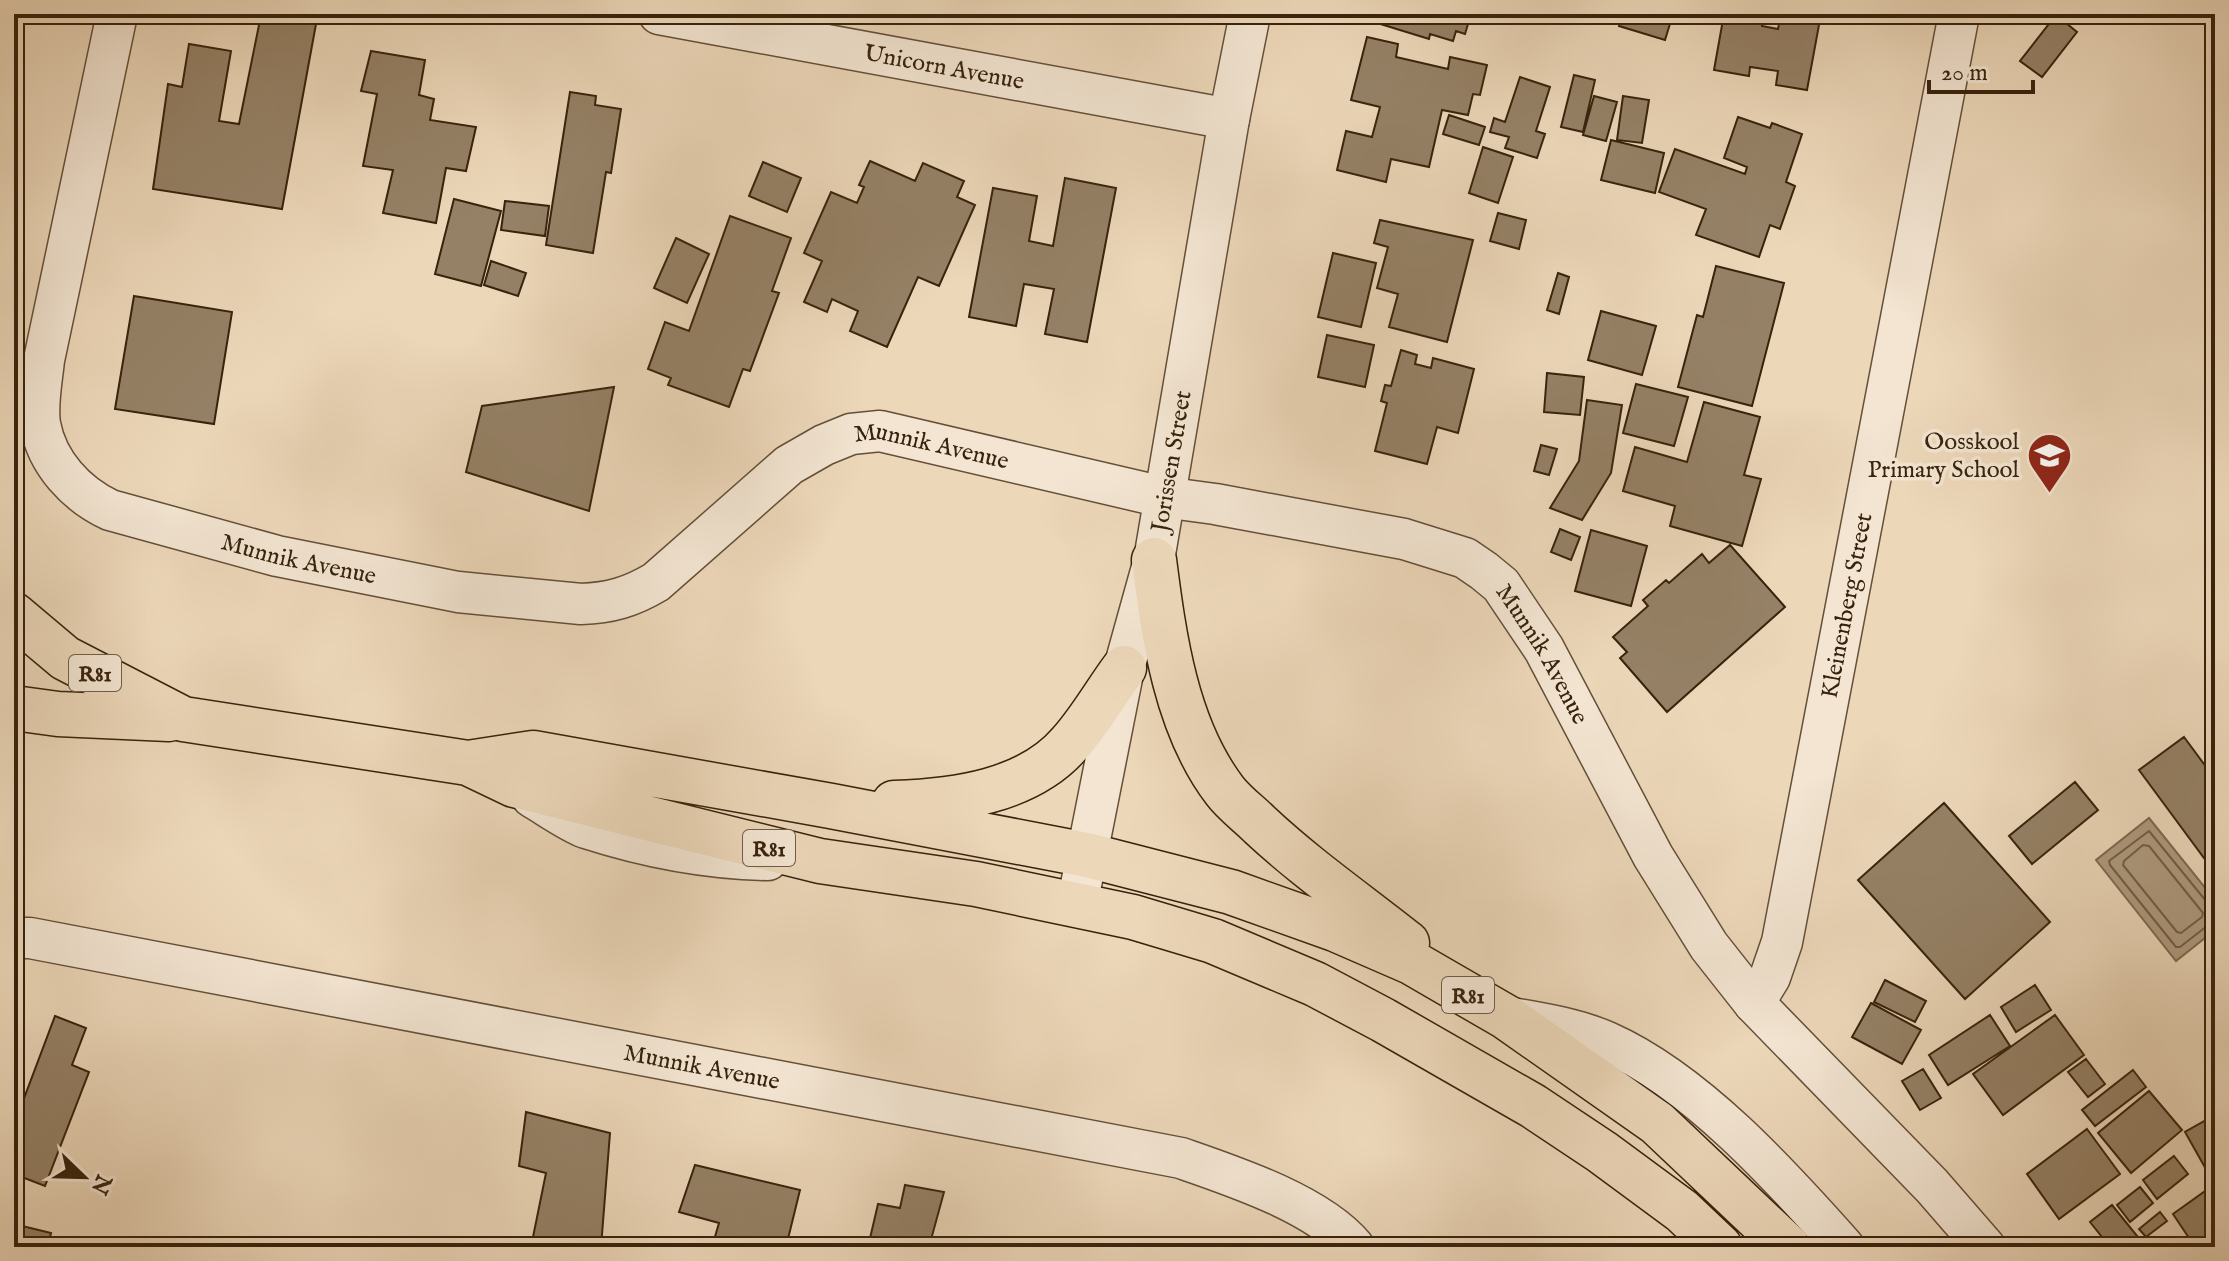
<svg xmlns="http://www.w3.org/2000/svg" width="2229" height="1261" viewBox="0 0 2229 1261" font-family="'IM FELL English',serif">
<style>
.water{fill:#ae9a7f;stroke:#7e6a51;stroke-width:2}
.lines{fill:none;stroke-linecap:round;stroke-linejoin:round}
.shore{stroke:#725e46;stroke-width:2}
.building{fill:#958166;stroke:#37230d;stroke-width:2}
.minor-casing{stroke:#645038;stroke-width:43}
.major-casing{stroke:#37230d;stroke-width:47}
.minor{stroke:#f3e5d2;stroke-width:40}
.major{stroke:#ecd7b9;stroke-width:44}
.labels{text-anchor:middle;stroke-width:7;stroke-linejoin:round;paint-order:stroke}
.shield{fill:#f3e5d2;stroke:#6f5d48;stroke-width:2}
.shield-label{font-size:22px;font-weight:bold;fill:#37230d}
.street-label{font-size:24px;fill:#37230d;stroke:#f3e5d2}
.poi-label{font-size:24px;fill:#37230d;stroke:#f3e5d2;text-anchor:end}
</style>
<rect width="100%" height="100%" fill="#ecd7b9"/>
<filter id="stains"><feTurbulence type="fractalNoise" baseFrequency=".0025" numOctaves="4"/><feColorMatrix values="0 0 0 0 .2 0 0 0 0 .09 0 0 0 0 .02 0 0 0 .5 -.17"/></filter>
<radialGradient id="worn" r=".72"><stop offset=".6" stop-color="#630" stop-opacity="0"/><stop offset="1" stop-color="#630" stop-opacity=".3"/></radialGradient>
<path class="water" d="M2149 818 2215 900V930L2176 961 2096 860Z"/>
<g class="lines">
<path class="shore" d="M2143 845 2149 846 2203 913 2202 917 2181 933 2177 932 2123 865 2124 861Z
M2215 904 2206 901 2149 831 2109 861 2110 865 2176 947H2180L2207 926 2215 924"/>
</g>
<path class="building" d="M1376 14H1471L1465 34 1456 31 1453 41 1430 34 1429 39 1374 22Z
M1623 14H1673L1665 40 1619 26Z
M1724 14H1764L1762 26 1778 29 1781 14H1821L1807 90 1776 85 1778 71 1750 67 1749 76 1714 70Z
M261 15 316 24 282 209 153 189 168 84 182 87 189 44 231 51 219 121 239 124Z
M2056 15 2077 32 2042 77 2020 61Z
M1367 37 1398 44 1396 57 1448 69 1450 57 1487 65 1480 95 1473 94 1468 115 1442 110 1429 167 1391 159 1386 182 1337 170 1346 131 1372 137 1380 107 1351 100Z
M371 51 425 60 419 95 434 99 430 120 476 127 466 171 446 168 436 223 383 213 393 170 363 166 377 94 361 91Z
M1574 75 1595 80 1583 132 1561 127Z
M1520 77 1550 87 1536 131 1545 134 1537 158 1505 148 1509 137 1490 132 1494 118 1505 122Z
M570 92 596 96 595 105 621 109 611 173 606 172 593 253 546 245Z
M1594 96 1617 102 1606 141 1583 135Z
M1623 96 1649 100 1642 143 1617 140Z
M1449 115 1485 127 1479 145 1443 134Z
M1738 117 1770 128 1772 123 1802 134 1786 182 1795 186 1780 229 1770 225 1759 257 1696 235 1706 209 1659 192 1675 149 1745 174 1747 167 1724 158Z
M1611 140 1664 153 1655 193 1601 180Z
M1483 147 1513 157 1498 203 1469 193Z
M870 161 915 181 923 163 964 181 957 197 975 205 939 286 918 277 887 347 850 331 858 311 832 299 827 312 804 302 822 261 804 253 831 192 857 203 864 187 859 185Z
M763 162 801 178 787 212 749 196Z
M1065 178 1116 188 1087 342 1045 334 1054 289 1024 284 1016 326 969 317 993 188 1037 196 1029 241 1053 246Z
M454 199 501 211 481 286 435 274Z
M505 201 549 206 545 236 501 230Z
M1498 213 1526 220 1519 249 1490 241Z
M730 216 791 238 772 291 779 293 750 371 743 369 729 407 668 385 671 378 648 369 665 322 689 331Z
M1380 220 1473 240 1447 342 1389 327 1398 294 1377 288 1388 247 1374 243Z
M676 238 709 254 687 303 654 288Z
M1333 253 1376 263 1361 327 1318 317Z
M491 261 526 273 518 296 484 285Z
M1716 266 1784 283 1752 406 1678 387 1697 315 1703 317Z
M1558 273 1569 277 1559 314 1547 310Z
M134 296 232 312 214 424 115 409Z
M1601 311 1656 326 1642 375 1588 360Z
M1327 335 1374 345 1365 387 1318 377Z
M1401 350 1417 355 1415 364 1431 368 1433 358 1474 369 1458 433 1437 427 1427 464 1375 451 1387 403 1381 401 1385 385 1391 386Z
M1547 373 1584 377 1580 415 1544 412Z
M1636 384 1688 397 1674 446 1623 433Z
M614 387 589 511 466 472 482 406Z
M1587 400 1622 405 1611 473 1582 520 1550 508 1579 461Z
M1704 402 1760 417 1744 475 1761 479 1742 546 1670 526 1675 506 1623 491 1635 447 1687 462Z
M1541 445 1557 449 1549 475 1534 471Z
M1560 529 1580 537 1571 560 1551 552Z
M1591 530 1647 546 1631 606 1575 591Z
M1730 545 1785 607 1667 712 1620 658 1627 652 1613 637 1648 606 1643 600 1666 580 1669 583 1702 554 1709 563Z
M2184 737 2215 779V873L2139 770Z
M2075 782 2098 810 2032 864 2009 836Z
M1944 803 2050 922 1965 999 1858 880Z
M1885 980 1926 1001 1915 1022 1874 1002Z
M2035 985 2051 1010 2016 1032 2001 1007Z
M1871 1003 1921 1030 1902 1064 1852 1037Z
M1990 1015 2010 1046 1948 1085 1929 1055Z
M2055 1015 2084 1055 2003 1115 1973 1074Z
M55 1016 86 1028 72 1065 89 1072 45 1186 14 1174V1125Z
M2086 1059 2105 1084 2088 1097 2068 1072Z
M1923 1069 1941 1098 1920 1110 1902 1081Z
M2133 1070 2146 1087 2095 1126 2082 1110Z
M2149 1091 2182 1130 2131 1173 2098 1133Z
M526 1112 610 1133 601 1247H531L546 1173 519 1166Z
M2215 1115V1166L2207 1171 2185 1132Z
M2087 1129 2120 1174 2059 1219 2027 1174Z
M2174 1156 2188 1174 2157 1199 2143 1180Z
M695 1165 800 1190 786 1247H712L719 1223 679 1212Z
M905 1185 944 1192 929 1247H868L878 1204 900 1208Z
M2140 1187 2153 1203 2130 1222 2117 1205Z
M2208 1189 2215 1200V1236L2199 1247H2195L2173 1214Z
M2112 1205 2146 1247H2110L2090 1222Z
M2160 1212 2167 1221 2146 1237 2139 1229Z
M14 1224 51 1233 48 1247H14Z
M1034 1240 1077 1245 1032 1247Z"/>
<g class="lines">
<defs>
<g id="minor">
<path id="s1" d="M117 14 44 360C42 380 37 404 40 424 47 463 76 494 110 510L277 556 458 592 581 604C610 603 631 597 656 582L789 465 824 445 851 434 880 431 1163 497 1215 504 1404 539 1465 558 1484 571 1501 585 1544 649 1653 856 1709 946 1754 1003 1932 1186 1985 1247"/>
<path id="s2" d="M659 14 1229 119"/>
<path d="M532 797C549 807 568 821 586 828 645 847 707 859 768 860"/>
<path id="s3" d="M1077 905 1124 668 1154 560 1229 119 1250 14"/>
<path id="s4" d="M14 938H30L1181 1158C1233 1176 1318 1204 1354 1247"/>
<path id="s5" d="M1754 1003 1770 977 1782 942 1959 14"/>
<path d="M1506 1017C1540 1023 1575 1028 1607 1042 1695 1081 1781 1176 1844 1247"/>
</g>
<path id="major" d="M1154 560C1164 638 1176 727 1225 791 1234 803 1249 814 1260 825 1306 868 1358 904 1407 943
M14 615 65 658 183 719 468 763 533 753 831 806 1087 855 1231 892 1335 929 1411 962 1506 1017 1657 1123 1788 1247
M14 708 58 714 169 719
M468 763 514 785 820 861 976 884 1133 917 1213 941 1315 984 1383 1020 1533 1106 1602 1152 1682 1211 1720 1247
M894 803C954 801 1028 792 1070 743 1090 721 1106 692 1124 668"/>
</defs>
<use href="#minor" class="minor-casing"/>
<use href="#major" class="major-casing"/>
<use href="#minor" class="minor"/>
<use href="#major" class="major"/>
</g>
<defs>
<symbol id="school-pin" viewBox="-11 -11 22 30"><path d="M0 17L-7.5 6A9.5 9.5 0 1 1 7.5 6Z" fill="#8f2418" stroke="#f3e5d2"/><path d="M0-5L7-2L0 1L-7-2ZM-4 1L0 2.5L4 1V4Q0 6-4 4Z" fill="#fff"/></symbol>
</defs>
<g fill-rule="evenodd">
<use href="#school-pin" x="2024" y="430" width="51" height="69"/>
</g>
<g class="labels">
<g class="shield">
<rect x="69" y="655" width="52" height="36" rx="6"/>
<rect x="743" y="830" width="52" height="36" rx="6"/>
<rect x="1442" y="977" width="52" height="36" rx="6"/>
</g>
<g class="shield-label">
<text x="95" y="681">R81</text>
<text x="769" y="856">R81</text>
<text x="1468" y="1003">R81</text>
</g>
<g class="street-label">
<text dy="8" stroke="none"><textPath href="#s2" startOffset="290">Unicorn Avenue</textPath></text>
<text dy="8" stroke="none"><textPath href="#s1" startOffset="1422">Munnik Avenue</textPath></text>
<text dy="8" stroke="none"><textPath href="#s3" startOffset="454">Jorissen Street</textPath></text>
<text dy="8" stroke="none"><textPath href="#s1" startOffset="728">Munnik Avenue</textPath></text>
<text dy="8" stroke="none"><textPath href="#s5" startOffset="410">Kleinenberg Street</textPath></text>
<text dy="8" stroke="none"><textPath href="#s1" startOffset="2094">Munnik Avenue</textPath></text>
<text dy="8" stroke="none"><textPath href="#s4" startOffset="700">Munnik Avenue</textPath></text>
</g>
<g class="poi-label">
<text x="2019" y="449">Oosskool<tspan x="2019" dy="28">Primary School</tspan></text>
</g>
</g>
<rect width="2229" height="1261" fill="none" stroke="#ecd7b9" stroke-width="48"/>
<rect x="16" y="16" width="2197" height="1229" fill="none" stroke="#37230d" stroke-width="4"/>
<rect x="24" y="24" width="2181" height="1213" fill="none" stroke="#37230d" stroke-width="2"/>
<g transform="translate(84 1177) rotate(113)" stroke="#f3e5d2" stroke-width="6" paint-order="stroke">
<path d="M0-6L14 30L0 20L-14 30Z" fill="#37230d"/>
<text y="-12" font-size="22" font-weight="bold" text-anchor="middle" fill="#37230d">N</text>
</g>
<path d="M1929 80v12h104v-12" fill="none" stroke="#37230d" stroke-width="4"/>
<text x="1941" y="80" font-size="24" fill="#37230d" stroke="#f3e5d2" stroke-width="6" paint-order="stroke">20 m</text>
<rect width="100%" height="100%" filter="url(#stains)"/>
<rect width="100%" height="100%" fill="url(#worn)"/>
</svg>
